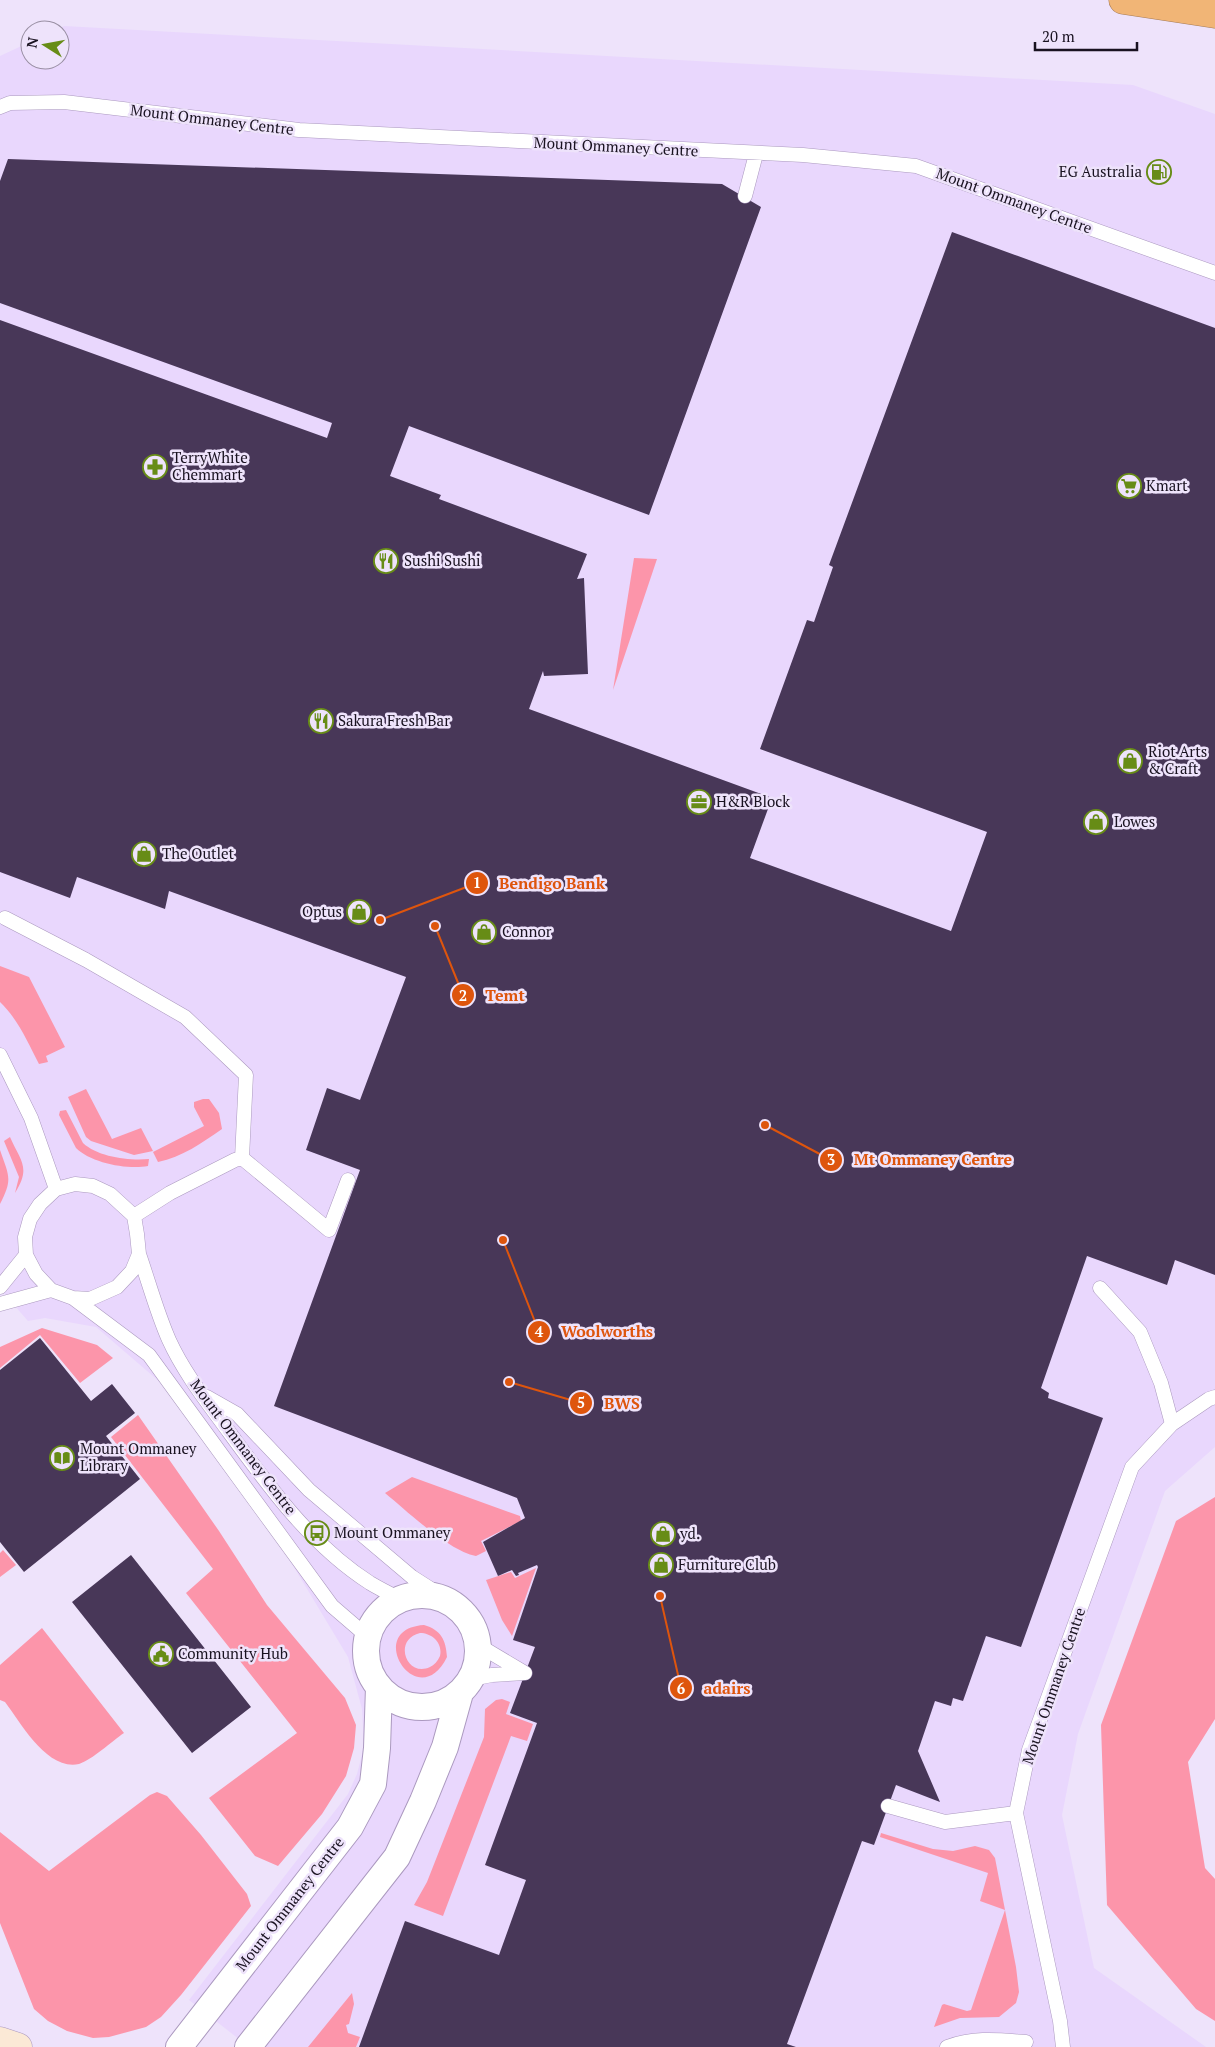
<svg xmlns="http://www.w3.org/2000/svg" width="1215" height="2047" viewBox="0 0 1215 2047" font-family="'PT Serif',serif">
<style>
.built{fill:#e9d7fd}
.green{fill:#fc95aa;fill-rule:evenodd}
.building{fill:#483758}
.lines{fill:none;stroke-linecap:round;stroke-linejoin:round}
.service-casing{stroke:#ab99bf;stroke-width:15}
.minor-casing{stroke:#ab99bf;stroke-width:28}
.secondary-casing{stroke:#ab99bf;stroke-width:29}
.motorway-casing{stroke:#a57c58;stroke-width:29}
.service{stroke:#fff;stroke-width:14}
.minor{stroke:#fff;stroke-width:26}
.secondary{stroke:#fbe9d6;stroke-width:28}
.motorway{stroke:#f1b576;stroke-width:28}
.labels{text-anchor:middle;stroke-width:5;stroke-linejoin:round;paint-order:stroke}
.street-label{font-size:15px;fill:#191220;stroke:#eee3fb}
.poi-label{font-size:15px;fill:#191220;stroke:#eee3fb;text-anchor:start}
.leader{fill:none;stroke:#de550d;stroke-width:2}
.callout-dot{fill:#de550d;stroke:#eee3fb;stroke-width:2}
.mark-label{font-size:15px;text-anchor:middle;font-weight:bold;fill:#fff}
.callout-label{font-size:16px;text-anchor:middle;font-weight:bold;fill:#de550d;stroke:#eee3fb;stroke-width:5;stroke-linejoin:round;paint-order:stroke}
</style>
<rect width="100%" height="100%" fill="#eee3fb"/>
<path class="built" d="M64 26 1133 85 1215 114V1447L1165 1491 1078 1734 1062 1815 1094 1968 1206 2047H249L189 2000 348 1794 357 1774 364 1747 362 1709 348 1657 289 1559 168 1389 96 1327 45 1318 28 1321 0 1289V56L30 42V60H60V30H56Z"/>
<path class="green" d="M634 558 657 559 613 690Z
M0 966 29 977 65 1047 46 1056 48 1062 39 1064C28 1043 18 1019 0 1002Z
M86 1089 112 1139 141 1128 153 1151 134 1155 91 1141 86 1137 68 1097Z
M203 1099H209L219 1113 222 1129C202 1143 182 1157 158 1162L153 1152 204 1126 194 1107V1102Z
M66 1110 83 1143C98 1157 129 1161 149 1159L148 1166C128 1170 91 1163 76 1148L59 1115 60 1111Z
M10 1137C21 1162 31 1167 15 1193L19 1177 4 1141Z
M0 1150C9 1176 13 1179 0 1204Z
M42 1328 97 1345 113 1358 80 1383 40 1335 0 1368V1347Z
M138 1415 219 1531 267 1605 345 1698 356 1725 354 1748 346 1776 322 1814 278 1866 255 1856 209 1798 297 1733 186 1593 213 1569 111 1437Z
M412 1477 520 1516 521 1521 481 1541 486 1551 476 1556C449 1551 408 1512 385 1493Z
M1215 1497V1719L1188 1762 1205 1868 1215 1879V2021L1196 2009 1107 1905 1101 1725 1176 1521Z
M3 1550 16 1565 0 1577V1553Z
M536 1568 512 1636 502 1620 486 1580 511 1572 515 1578Z
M424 1625C441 1630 446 1640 447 1657 418 1716 362 1629 424 1625ZM420 1633C432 1633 443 1643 440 1656 438 1661 434 1665 430 1667 407 1678 392 1640 420 1633Z
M42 1628 124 1733C112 1741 92 1760 79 1764 47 1771 21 1723 5 1702L0 1700V1665Z
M502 1699 510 1702 506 1714 533 1724 527 1741 511 1736 443 1916 414 1905 427 1882 484 1737 485 1709 496 1700Z
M157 1792 167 1796 201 1835 247 1894 251 1906 181 1995 161 2017 146 2027 109 2037 93 2038 67 2031 48 2021 34 2009 0 1923V1832L49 1871 150 1795Z
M881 1833 933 1849 953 1851 975 1846 989 1850 995 1858 1016 1967 1019 1992 1016 2003 999 2017 960 2018 934 2027 942 2005 944 2004 967 2011 971 2010 1005 1910 980 1901 988 1873 880 1837Z
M352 1993 354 2004 349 2024 346 2025 348 2033 360 2037 356 2047H308Z"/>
<path class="building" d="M8 159 722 184 761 207 649 515 409 426 390 476 441 495 439 499 587 554 577 579 584 578 588 674 544 676 543 671 529 709 772 798 750 858 951 931 987 832 760 749 807 620 814 622 833 567 829 565 952 232 1215 328V1275L1175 1260 1167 1285 1087 1256 1041 1388 1049 1393 1048 1398 1103 1418 1021 1647 986 1636 963 1701 953 1698 951 1706 935 1701 918 1751 940 1802 896 1785 874 1845 862 1841 787 2044 796 2047H359L405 1921 499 1955 526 1880 485 1865 537 1723 510 1713 535 1647 513 1640 538 1567 537 1565 518 1573 519 1575 516 1576 512 1570 498 1576 483 1542 525 1518 517 1498 274 1406 360 1170 306 1150 327 1088 360 1100 406 977 169 891 165 909 77 877 70 898 0 872V320L327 438 332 423 0 303V181Z
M40 1338 91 1401 112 1384 135 1413 106 1436 140 1479 24 1572 0 1542V1370Z
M131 1555 251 1707 192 1753 72 1602Z"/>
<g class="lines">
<defs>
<path id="service" d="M0 107 10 103 64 102 299 130 803 155 916 166 1215 273
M745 196 756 154
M5 918 86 960 185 1017 246 1075 242 1158 235 1160 170 1193 134 1216
M0 1055 31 1118 56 1189
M242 1158 329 1230 348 1180
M75 1184 93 1186 110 1194 134 1216 137 1234 139 1254 132 1271 117 1287 90 1299 73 1298 51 1290 36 1274 26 1255 25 1237 30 1219 40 1204 56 1189Z
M139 1254C149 1283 157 1313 169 1340 184 1373 208 1403 229 1432 269 1487 312 1546 370 1583 380 1589 390 1594 400 1599
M0 1287 26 1255
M1100 1288 1140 1332 1161 1383 1172 1424
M73 1298 149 1355 332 1606 368 1637
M0 1304 51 1290
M207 1397 237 1414 309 1490 412 1577 451 1602
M478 1645 525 1673
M471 1679 492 1675 525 1673
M888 1806 945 1822 1016 1813
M947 2047C975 2037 998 2040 1026 2042
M1063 2047 1060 2021 1016 1813 1029 1750 1132 1467 1172 1424 1209 1399 1215 1397"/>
<path id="minor" d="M366 1651a56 56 0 1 1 112 0a56 56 0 1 1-112 0Z
M179 2047 350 1827 373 1784 377 1748 379 1687
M248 2047 397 1857 423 1801 445 1747 460 1693"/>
<path id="secondary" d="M0 2041 18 2047"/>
<path id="motorway" d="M1123 0 1215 14"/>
</defs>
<use href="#service" class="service-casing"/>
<use href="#minor" class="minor-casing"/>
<use href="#secondary" class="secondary-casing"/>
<use href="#motorway" class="motorway-casing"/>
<use href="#service" class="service"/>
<use href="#minor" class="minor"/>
<use href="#secondary" class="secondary"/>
<use href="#motorway" class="motorway"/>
</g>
<defs>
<symbol id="fuel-ring" viewBox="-11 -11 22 22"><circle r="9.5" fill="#eee3fb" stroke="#678c16" stroke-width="1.5"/><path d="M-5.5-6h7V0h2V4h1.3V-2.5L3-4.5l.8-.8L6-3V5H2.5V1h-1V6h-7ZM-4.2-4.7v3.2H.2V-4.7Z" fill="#678c16"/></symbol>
<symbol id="pharmacy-ring" viewBox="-11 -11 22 22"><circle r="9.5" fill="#eee3fb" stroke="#678c16" stroke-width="1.5"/><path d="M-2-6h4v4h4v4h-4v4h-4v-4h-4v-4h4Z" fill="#678c16"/></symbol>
<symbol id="supermarket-ring" viewBox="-11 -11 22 22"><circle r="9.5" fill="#eee3fb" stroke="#678c16" stroke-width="1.5"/><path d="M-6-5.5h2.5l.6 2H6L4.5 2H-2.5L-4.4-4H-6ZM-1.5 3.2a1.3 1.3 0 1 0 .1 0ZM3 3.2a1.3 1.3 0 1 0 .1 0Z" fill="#678c16"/></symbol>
<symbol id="restaurant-ring" viewBox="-11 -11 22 22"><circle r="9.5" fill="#eee3fb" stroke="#678c16" stroke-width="1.5"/><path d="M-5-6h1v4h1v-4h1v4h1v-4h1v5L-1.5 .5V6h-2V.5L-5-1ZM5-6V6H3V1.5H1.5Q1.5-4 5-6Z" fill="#678c16"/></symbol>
<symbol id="shop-ring" viewBox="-11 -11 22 22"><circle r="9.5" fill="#eee3fb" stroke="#678c16" stroke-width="1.5"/><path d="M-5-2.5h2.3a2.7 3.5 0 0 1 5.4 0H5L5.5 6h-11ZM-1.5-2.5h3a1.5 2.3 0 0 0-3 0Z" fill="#678c16"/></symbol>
<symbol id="office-ring" viewBox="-11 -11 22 22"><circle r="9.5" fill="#eee3fb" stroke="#678c16" stroke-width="1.5"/><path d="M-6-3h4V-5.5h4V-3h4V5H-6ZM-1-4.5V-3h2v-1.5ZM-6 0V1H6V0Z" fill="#678c16"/></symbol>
<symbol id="library-ring" viewBox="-11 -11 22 22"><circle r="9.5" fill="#eee3fb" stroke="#678c16" stroke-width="1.5"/><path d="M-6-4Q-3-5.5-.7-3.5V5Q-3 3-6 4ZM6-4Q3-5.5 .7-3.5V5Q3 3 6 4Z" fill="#678c16"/></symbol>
<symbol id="bus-ring" viewBox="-11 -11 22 22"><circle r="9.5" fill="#eee3fb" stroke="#678c16" stroke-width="1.5"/><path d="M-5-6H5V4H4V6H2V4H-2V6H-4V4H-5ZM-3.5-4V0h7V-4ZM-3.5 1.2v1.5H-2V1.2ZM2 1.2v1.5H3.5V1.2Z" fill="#678c16"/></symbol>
<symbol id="civic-ring" viewBox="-11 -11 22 22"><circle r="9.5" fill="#eee3fb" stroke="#678c16" stroke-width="1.5"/><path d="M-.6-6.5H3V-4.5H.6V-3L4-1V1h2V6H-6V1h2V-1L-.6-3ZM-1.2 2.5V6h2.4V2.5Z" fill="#678c16"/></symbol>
</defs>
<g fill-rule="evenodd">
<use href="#fuel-ring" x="1145" y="158" width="28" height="28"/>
<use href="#pharmacy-ring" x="141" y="453" width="28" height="28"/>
<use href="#supermarket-ring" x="1115" y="472" width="28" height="28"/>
<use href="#restaurant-ring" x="372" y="547" width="28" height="28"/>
<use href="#restaurant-ring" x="307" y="707" width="28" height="28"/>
<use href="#shop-ring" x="1116" y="747" width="28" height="28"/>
<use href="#office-ring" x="685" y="788" width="28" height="28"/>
<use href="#shop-ring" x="1082" y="808" width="28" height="28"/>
<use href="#shop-ring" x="130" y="840" width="28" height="28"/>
<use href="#shop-ring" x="345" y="898" width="28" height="28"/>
<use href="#shop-ring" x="470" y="918" width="28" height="28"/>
<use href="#library-ring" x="48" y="1444" width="28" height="28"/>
<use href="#bus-ring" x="303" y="1519" width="28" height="28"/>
<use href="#shop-ring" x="649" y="1520" width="28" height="28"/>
<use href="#shop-ring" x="647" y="1551" width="28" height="28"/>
<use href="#civic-ring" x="147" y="1640" width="28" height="28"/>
</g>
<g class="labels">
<g class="street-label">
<text transform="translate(212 120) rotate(7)" y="5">Mount Ommaney Centre</text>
<text transform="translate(616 147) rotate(3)" y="5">Mount Ommaney Centre</text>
<text transform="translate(1014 201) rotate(20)" y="5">Mount Ommaney Centre</text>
<text transform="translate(243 1447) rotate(53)" y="5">Mount Ommaney Centre</text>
<text transform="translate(1054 1686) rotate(-71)" y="5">Mount Ommaney Centre</text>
<text transform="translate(290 1904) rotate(-52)" y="5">Mount Ommaney Centre</text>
</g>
<g class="poi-label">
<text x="1142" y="177" text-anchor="end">EG Australia</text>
<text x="172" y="463">TerryWhite<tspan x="172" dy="17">Chemmart</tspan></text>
<text x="1146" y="491">Kmart</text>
<text x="404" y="566">Sushi Sushi</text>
<text x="338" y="726">Sakura Fresh Bar</text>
<text x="1148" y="757">Riot Arts<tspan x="1148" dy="17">&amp; Craft</tspan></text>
<text x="716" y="807">H&amp;R Block</text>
<text x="1114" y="827">Lowes</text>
<text x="162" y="859">The Outlet</text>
<text x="342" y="917" text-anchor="end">Optus</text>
<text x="502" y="937">Connor</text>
<text x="80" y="1454">Mount Ommaney<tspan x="80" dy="17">Library</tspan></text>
<text x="334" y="1538">Mount Ommaney</text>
<text x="680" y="1539">yd.</text>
<text x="678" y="1570">Furniture Club</text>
<text x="178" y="1659">Community Hub</text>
</g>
</g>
<path class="leader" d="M380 920L477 883M435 926L463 995M765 1125L831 1160M503 1240L539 1332M509 1382L581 1403M660 1596L681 1688"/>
<g class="callout-dot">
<circle cx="380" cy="920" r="5"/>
<circle cx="435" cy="926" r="5"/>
<circle cx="765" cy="1125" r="5"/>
<circle cx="503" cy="1240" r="5"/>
<circle cx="509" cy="1382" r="5"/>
<circle cx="660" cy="1596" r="5"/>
<circle cx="477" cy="883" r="12"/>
<circle cx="463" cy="995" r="12"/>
<circle cx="831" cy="1160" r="12"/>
<circle cx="539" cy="1332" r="12"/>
<circle cx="581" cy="1403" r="12"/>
<circle cx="681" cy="1688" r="12"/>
</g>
<g class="mark-label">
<text x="477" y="888">1</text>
<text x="463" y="1001">2</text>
<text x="831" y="1165">3</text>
<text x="539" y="1337">4</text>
<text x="581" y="1408">5</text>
<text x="681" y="1694">6</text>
</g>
<g class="callout-label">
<text x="552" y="889">Bendigo Bank</text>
<text x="505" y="1001">Temt</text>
<text x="933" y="1165">Mt Ommaney Centre</text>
<text x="607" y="1337">Woolworths</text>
<text x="622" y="1409">BWS</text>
<text x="727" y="1694">adairs</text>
</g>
<g transform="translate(45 45) rotate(281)"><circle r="24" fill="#eee3fb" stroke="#998fa3"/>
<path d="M0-4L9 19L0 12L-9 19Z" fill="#678c16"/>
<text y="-8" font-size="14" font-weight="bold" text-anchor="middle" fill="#191220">N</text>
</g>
<path d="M1035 42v8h102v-8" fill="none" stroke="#191220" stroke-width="2.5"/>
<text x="1042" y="42" font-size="15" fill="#191220" stroke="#eee3fb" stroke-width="4" paint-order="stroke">20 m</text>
</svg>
